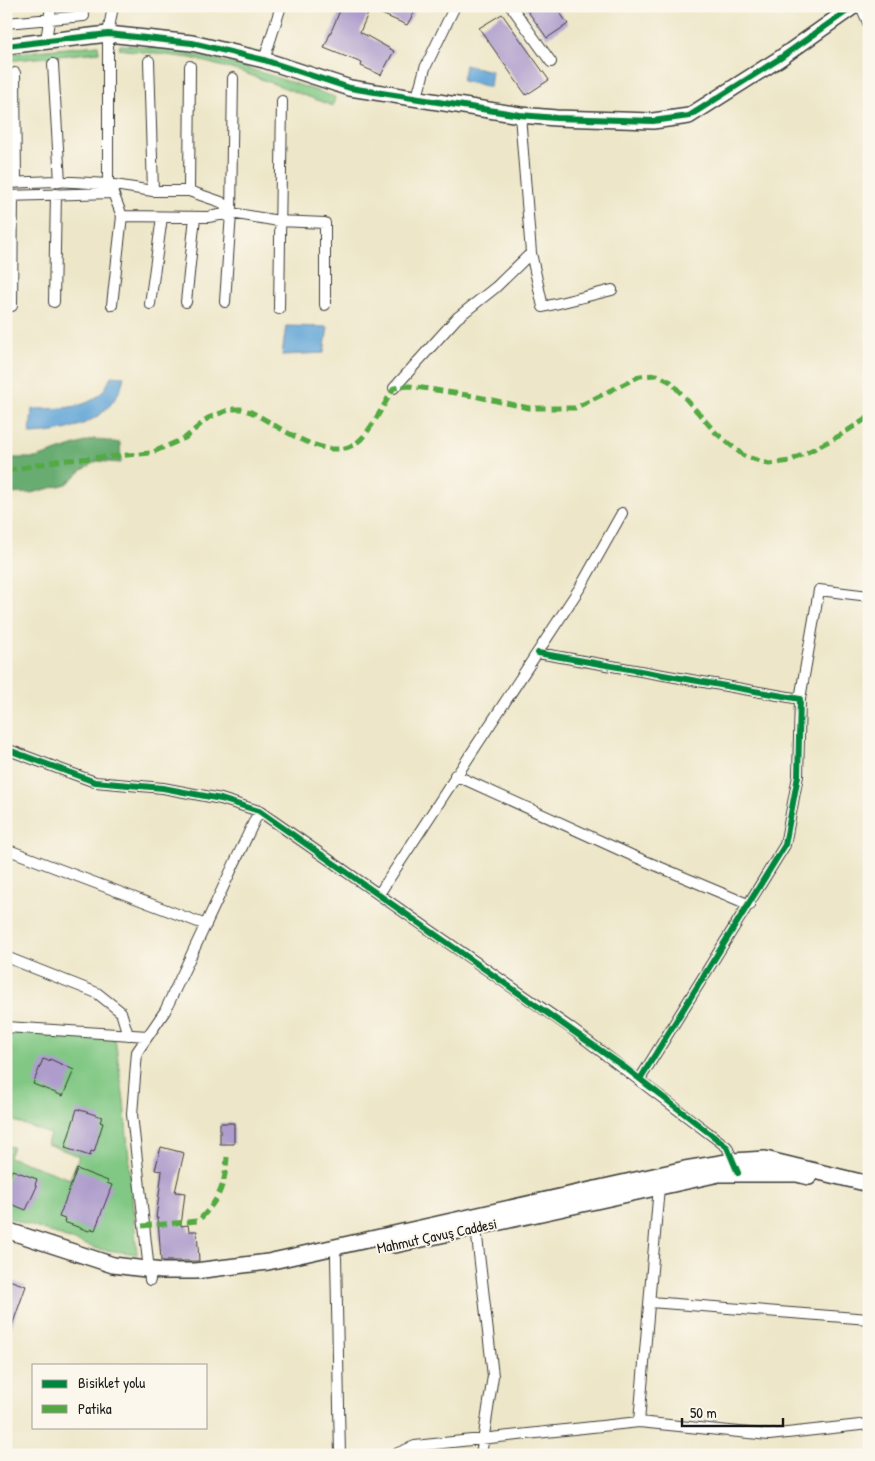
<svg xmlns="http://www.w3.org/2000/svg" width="875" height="1461" viewBox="0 0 875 1461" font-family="'Patrick Hand',sans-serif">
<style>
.green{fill:#81c884;stroke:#4e7250}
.forest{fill:#68ac72;stroke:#426447}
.water{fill:#62a5d7;stroke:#3f607a}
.building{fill:#ae9dcc}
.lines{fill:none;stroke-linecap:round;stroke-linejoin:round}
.street-casing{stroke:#3b3a36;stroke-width:12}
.secondary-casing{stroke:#3b3a36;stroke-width:18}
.street{stroke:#fff;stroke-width:10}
.secondary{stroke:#fff;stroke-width:15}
.quiet{stroke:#52a943;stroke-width:5;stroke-dasharray:10 5;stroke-linecap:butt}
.cycleway-casing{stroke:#fbf7ec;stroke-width:9}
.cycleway{stroke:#00873e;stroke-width:6}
.labels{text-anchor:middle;stroke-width:4;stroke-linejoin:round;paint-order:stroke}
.street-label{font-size:15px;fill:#1c1c1c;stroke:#fbf7ec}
</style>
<rect width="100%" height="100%" fill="#fbf7ec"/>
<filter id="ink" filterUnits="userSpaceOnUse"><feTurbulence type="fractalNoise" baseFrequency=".02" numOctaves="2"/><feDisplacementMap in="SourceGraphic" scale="10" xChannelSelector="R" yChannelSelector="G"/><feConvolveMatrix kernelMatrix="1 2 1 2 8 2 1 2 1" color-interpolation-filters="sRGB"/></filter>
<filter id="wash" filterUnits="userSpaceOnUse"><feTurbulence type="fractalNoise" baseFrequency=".0096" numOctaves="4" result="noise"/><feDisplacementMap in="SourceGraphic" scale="20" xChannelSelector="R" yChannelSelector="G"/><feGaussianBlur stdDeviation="1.12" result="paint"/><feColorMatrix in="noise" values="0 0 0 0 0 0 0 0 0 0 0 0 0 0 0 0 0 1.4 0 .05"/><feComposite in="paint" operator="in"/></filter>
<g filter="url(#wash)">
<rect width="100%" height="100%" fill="#ede6c8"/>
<path class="green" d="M98 45 99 52 6 61V54Z
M120 45C194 47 266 74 335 97L333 106 242 72 191 58 119 49Z
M6 1031 115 1039 124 1101 137 1254 98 1249 6 1217V1152L9 1146 13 1147 9 1157 70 1179 79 1156 47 1144 50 1134 6 1118Z"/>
<path class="forest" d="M94 439 120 443 121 463 97 461 81 471 67 484 31 493 6 494V458H36Z"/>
<path class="water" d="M465 65 492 71 490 87 462 81Z
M286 326 328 327 324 353 282 355Z
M111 376 124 377C115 420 70 433 30 434L32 409C64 408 99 411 111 376Z"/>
<g id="blocks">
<path class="building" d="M342 6H418L407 25 370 9 360 32 394 51 381 75 361 66 362 63 324 48Z
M524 6H555L568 24 547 38Z
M502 14 549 80 526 95 479 28Z
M43 1059 49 1061 50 1059 74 1070 63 1096 33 1084Z
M77 1109 102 1117 100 1122 103 1123 94 1152 91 1151 90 1156 65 1148Z
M220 1123H234V1144H220Z
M161 1147 184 1153 175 1192 185 1193 181 1226 188 1225 189 1231H197L199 1261H161L158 1218H156L162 1171 155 1170Z
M77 1169 108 1181 107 1183 112 1185 95 1230 91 1229 89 1231 64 1222 65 1219 59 1217Z
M12 1170 37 1179 35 1185 37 1186 26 1210 6 1202V1185Z
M6 1279 26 1286 8 1337H6Z"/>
</g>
</g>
<g filter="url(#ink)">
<use href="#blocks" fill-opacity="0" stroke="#3b3a36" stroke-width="1"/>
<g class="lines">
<defs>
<path id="street" d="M511 6 551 62
M861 6 869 25
M6 23 84 16
M46 41 51 6
M264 60 281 6
M149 61 153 191
M53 64 60 182
M15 73 16 183
M417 97 425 68 455 6
M520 115 531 253 543 307 612 290
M6 183 55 181 108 184 153 191H189L221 202 231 213
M108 184V34L113 6
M189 191 190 66
M6 196 113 193 122 216 208 217 231 213 279 221 325 223V305
M54 302 56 194
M186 302 195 217
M225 302 231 213 233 78
M150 304 162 217
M112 305 122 216
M12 306 13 196
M279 309 282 101
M394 388 457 318 496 287 531 253
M538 653 800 699 798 776 785 845 640 1079
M800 699 819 590 869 596
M6 749 95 782 163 788 221 799 259 811 569 1027 727 1147 735 1166
M455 775 631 855 750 905
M6 849 206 925
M379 894 581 586 622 513
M6 957 97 993 121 1012 128 1035
M6 1027 148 1036
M659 1187 639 1422 769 1435 869 1424
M476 1228 493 1376 481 1455
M336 1257 340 1455
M150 1280 132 1114 137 1052 165 1011 259 811
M650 1302 869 1319
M393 1455 415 1446 639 1422"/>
<path id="secondary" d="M6 46 108 34 192 43 264 60 350 88 520 115 556 118 653 121 689 116 779 59 854 6
M6 1230 113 1265 162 1271H195L268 1262 685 1169 733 1161 765 1159 869 1184
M395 1245 719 1174H797L809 1177"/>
</defs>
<use href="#street" class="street-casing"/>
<use href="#secondary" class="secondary-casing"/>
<use href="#street" class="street"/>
<use href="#secondary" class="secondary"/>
<path class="quiet" d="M6 471 56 461 151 453 185 438 208 418 231 409H241L251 412C280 426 334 470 363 437 375 423 384 404 394 388L409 386 474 396 529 408H575L640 376 657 375 671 382 716 433 744 456 769 464 790 461 839 436 869 417
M142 1226 198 1221C219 1200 225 1186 227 1157"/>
<defs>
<path id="cycleway" d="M6 46 108 34 192 43 264 60 350 88 520 115 556 118 653 121 689 116 779 59 854 6
M538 653 800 699 798 776 785 845 640 1079
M6 749 95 782 163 788 221 799 259 811 627 1069 727 1147 738 1173"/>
</defs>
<use href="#cycleway" class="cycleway-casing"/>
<use href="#cycleway" class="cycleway"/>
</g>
</g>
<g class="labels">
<g class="street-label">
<text transform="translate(437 1236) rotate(-12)" y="5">Mahmut Çavuş Caddesi</text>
</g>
</g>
<rect width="875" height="1461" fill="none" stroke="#fbf7ec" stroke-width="25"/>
<rect x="32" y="1364" width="175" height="65" fill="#fbf7ec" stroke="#a29f99"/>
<rect x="42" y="1380" width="25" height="8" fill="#00873e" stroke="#a29f99"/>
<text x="78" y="1388" font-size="15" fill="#1c1c1c">Bisiklet yolu</text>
<rect x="42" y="1405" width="25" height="8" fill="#52a943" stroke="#a29f99"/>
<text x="78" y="1414" font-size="15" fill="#1c1c1c">Patika</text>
<path d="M682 1418v8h101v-8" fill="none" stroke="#1c1c1c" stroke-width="2.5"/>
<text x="690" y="1418" font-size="15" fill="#1c1c1c" stroke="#fbf7ec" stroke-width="4" paint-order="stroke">50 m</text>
</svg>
